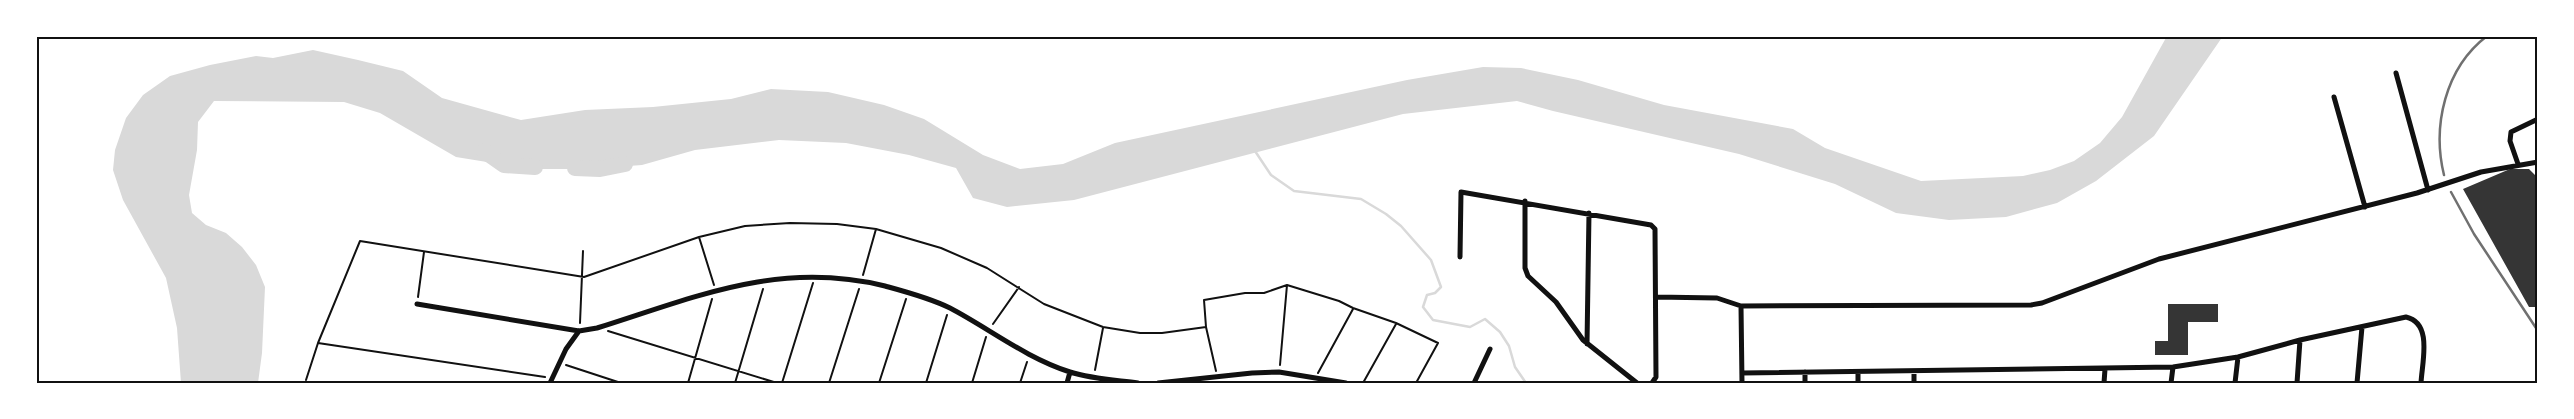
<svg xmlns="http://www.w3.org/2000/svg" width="2574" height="419" viewBox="0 0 2574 419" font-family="'Fira Sans Condensed',sans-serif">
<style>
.water{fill:#d9d9d9}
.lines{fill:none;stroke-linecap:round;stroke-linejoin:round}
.stream{stroke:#d9d9d9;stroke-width:2.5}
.river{stroke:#d9d9d9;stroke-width:16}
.building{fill:#353535}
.path{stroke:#111;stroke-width:2}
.minor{stroke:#111;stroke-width:5}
.rail{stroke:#707070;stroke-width:2.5}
.neatline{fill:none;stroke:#111;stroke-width:2}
</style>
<rect width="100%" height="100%" fill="#fff"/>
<path class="water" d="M2167 36H2223L2154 136 2096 181 2057 203 2006 217 1949 220 1896 213 1835 184 1739 154 1553 111 1517 101 1403 114 1074 200 1007 207 973 198 956 168 909 155 846 143 779 140 695 150 642 165 588 169H530L456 157 380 113 344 102 214 101 198 122 197 150 189 195 192 213 206 225 226 233 242 247 256 265 265 287 262 353 258 383H181L177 328 166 278 123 200 113 170 115 150 126 118 143 95 170 76 210 65 256 56 273 58 313 50 358 60 403 71 442 98 521 120 585 110 653 107 731 99 771 89 828 92 884 105 924 119 983 155 1020 169 1063 164 1115 143 1407 80 1483 67 1521 68 1578 80 1664 105 1793 129 1825 148 1921 181 2023 176 2050 170 2074 161 2100 143 2122 117Z"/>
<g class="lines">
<path class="stream" d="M1255 151 1271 175 1294 191 1361 199 1386 214 1401 226 1431 260 1441 287 1435 293 1427 295 1423 307 1433 320 1470 327 1485 319 1500 332 1509 346 1515 367 1526 383"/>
<path class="river" d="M484 151 504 165 535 167
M575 168 600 169 625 164"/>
</g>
<path class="building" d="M2510 169H2529L2535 175 2538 307H2529L2463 189Z
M2168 304H2218V322H2188V355H2155V341H2168Z"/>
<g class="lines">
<path class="path" d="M699 237 714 285
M863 275 876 229
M418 297 424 252
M580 323 583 251
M993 324 1019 287
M608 331 777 383
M318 343 545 377
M566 365 621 383
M1280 365 1287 285
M1095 370 1103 328
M1216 371 1206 327 1204 300 1245 293H1264L1287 285 1339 301 1353 308 1396 323 1438 343 1416 383
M1318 373 1353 309
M306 380 318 343 360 241 584 277 699 237 745 226 790 223 837 224 876 229 941 248 987 268 1044 304 1103 327 1140 333H1162L1206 327
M688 383 712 299
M735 383 763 289
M782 383 813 283
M829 383 859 289
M879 383 906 299
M926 383 947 315
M972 383 986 337
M1020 383 1027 362
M1363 383 1396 324"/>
<path class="minor" d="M2396 73 2428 190
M2334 97 2365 207
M2518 164 2510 141 2511 132 2538 119
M1525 201V268L1528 276 1556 302 1583 340 1637 383
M1460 257 1461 192 1651 225 1655 229 1656 377 1652 383
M1656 297 1717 298 1741 306 2031 305 2042 303 2159 259 2417 193 2481 172 2538 162
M417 304 579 331 597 328C696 297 778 260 885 286 907 292 930 298 950 308 990 329 1026 358 1070 372 1092 379 1115 380 1138 383
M1741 306 1742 383
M1587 344 1589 213
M1914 371V383
M1805 372V383
M1858 372V383
M1742 373 2173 367 2238 357 2300 340 2406 317C2433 323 2422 362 2421 383
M550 383 566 349 579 331
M1067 383 1070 372
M1158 383 1252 373 1279 372 1346 383
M1474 383 1490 349
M2104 383 2105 369
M2171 383 2173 367
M2235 383 2238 357
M2297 383 2300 340
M2357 383 2362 327"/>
<path class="rail" d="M2444 175C2432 126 2445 68 2487 36
M2451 192 2474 234 2538 331"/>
</g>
<rect width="2574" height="419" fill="none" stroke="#ffffff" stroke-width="75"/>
<rect x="38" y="38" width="2498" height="344" class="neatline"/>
</svg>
